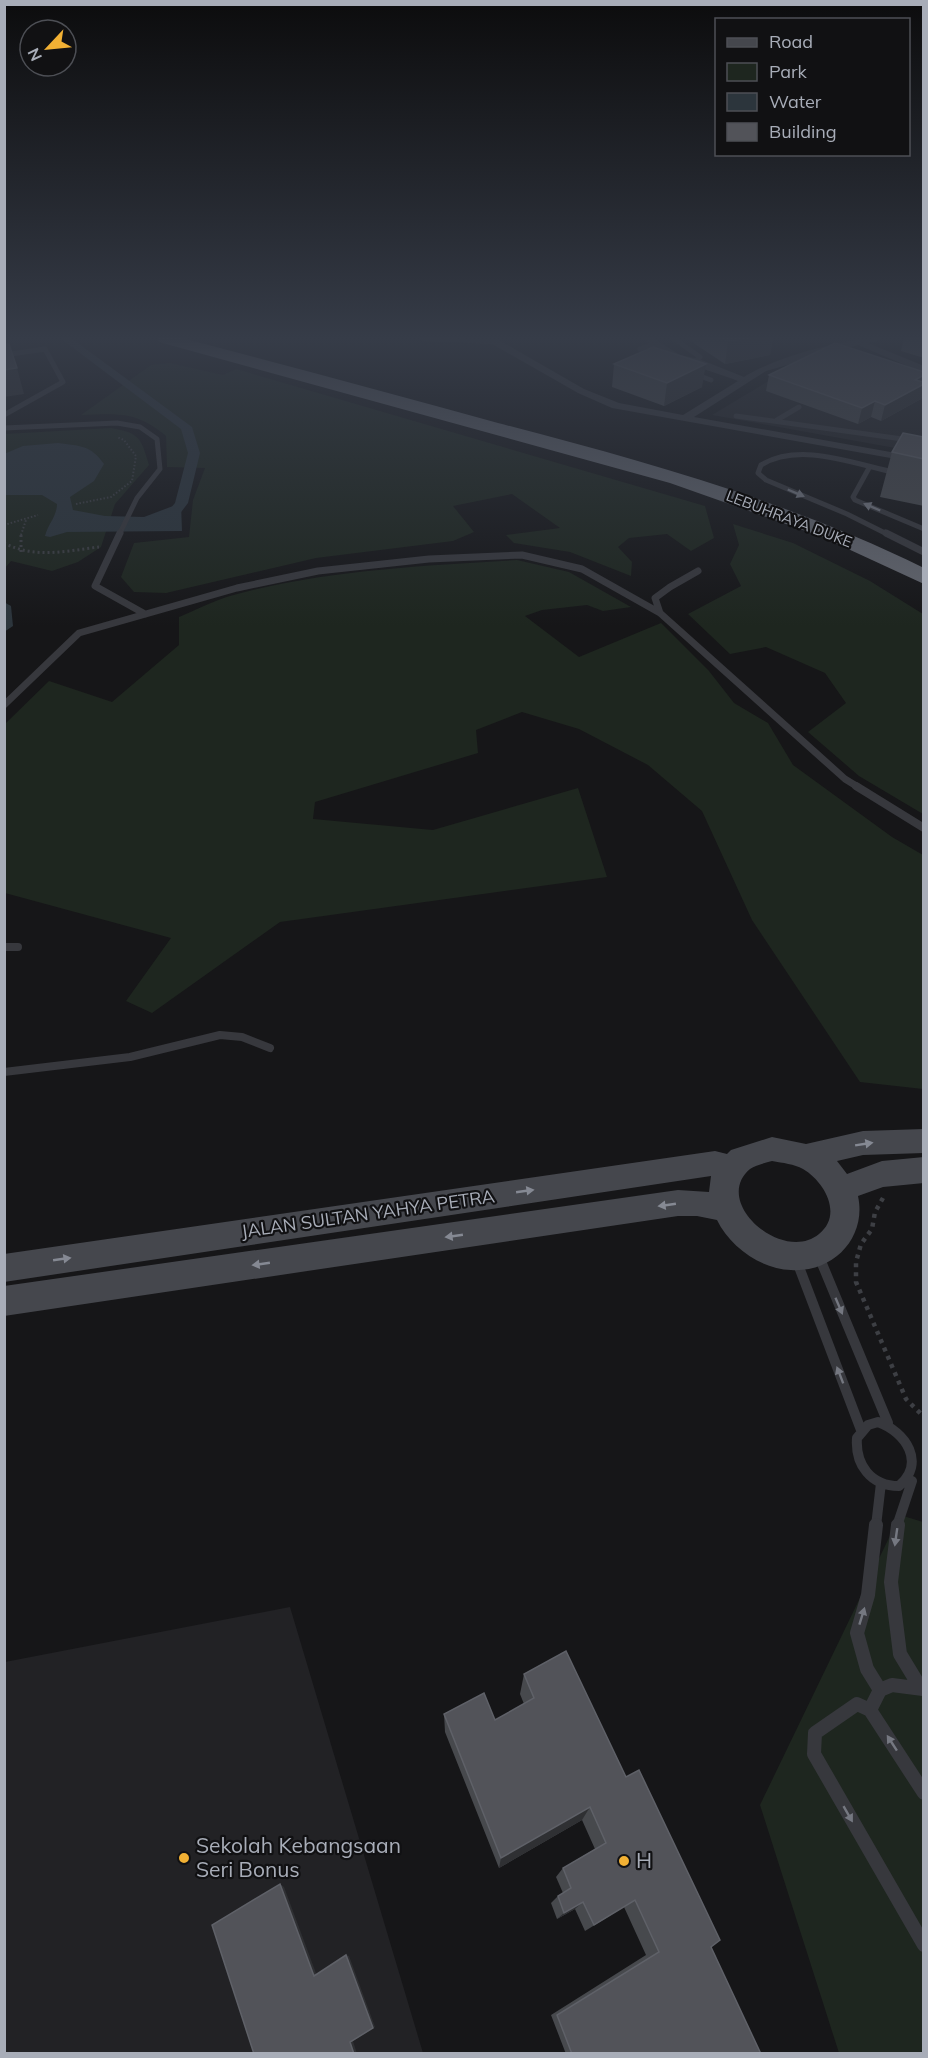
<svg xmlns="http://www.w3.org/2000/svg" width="928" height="2058" viewBox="0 0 928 2058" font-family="Mulish,sans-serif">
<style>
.built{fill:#222225}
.green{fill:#1e261f}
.water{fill:#2c353c}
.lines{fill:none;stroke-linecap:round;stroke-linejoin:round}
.canal{fill:#2c353c;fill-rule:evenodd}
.path-far2{stroke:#3d3f44;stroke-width:2;stroke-dasharray:1.5 2;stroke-linecap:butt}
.path-far1{stroke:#3d3f44;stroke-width:3;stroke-dasharray:2 3;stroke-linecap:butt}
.path{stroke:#3d3f44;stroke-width:4.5;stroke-dasharray:4 5;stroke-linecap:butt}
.lane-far4{stroke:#37383d;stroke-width:5}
.lane-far3{stroke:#37383d;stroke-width:7}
.lane-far2{stroke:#37383d;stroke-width:8}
.lane-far1{stroke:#37383d;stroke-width:10}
.lane{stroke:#37383d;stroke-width:14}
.street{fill:#37383d;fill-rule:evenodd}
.secondary{fill:#45474d;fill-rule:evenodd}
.highway{fill:#63666e;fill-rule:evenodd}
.wall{fill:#47494d}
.shaded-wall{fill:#2f3033}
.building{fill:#525359;stroke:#5f6168;stroke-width:1.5}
.oneway{fill:#757881}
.oneway2{fill:#858993}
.poi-dot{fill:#f2b134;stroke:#111113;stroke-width:2}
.labels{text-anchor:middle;stroke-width:4.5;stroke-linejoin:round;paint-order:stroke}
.far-street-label{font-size:15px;fill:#a8adb8;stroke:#111113}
.street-label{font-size:18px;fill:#a8adb8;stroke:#111113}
.near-poi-label{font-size:21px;fill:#a8adb8;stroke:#111113;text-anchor:start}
</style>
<rect width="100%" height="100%" fill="#161618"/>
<path class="built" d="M831 356 882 358 923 373V453L712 415 792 367Z
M290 1607 423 2053 5 2054V1662Z"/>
<path class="green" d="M170 363 223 375 236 369 705 506 714 538 691 551 667 534 629 538 618 547 632 562 631 576 570 552 514 543 506 535 560 528 512 494 453 506 474 532 453 541 316 558 166 593 134 592 121 577 134 543 189 537 193 500 205 468 167 467 166 436C136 411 119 414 81 415L151 365Z
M111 428C140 433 141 438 149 465L115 504 101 547 78 562 52 571 11 561 5 568V434Z
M733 524 793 543 870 581 923 614V814L859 776 808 732 846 703 825 673 766 647 730 654 688 614 741 586 730 564 739 545Z
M517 560 569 572 631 607 603 611 587 605 542 610 525 616 579 657 661 623 709 671 734 703 768 723 793 765 892 837 923 855V1089L860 1082 752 920 702 811 648 765 579 729 522 712 476 730 478 753 315 802 313 819 433 830 578 788 607 877 280 922 152 1013 126 1001 171 938 5 893V724L49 681 112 702 179 645V617C196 610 213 601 230 596 323 570 421 566 517 560Z
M900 1515 923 1522V2053H839L760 1805Z"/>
<path class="water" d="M58 443C80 446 91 445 104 464L94 481 70 497 73 510 105 516 144 517 181 503 182 531 67 532 50 537 45 536C48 524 57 516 57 504L42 495H5L4 454 23 446Z"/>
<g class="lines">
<path class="canal" d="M60 338H71L192 427 200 453 188 503 169 528H159L157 525 175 503 188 453 181 429Z
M4 602 11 606 13 626 4 632Z"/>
<path class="path-far2" d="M76 504 111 497 132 481 136 456 124 440 117 437
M4 525 38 515
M21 535 26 520"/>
<path class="path-far1" d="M4 543C35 559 66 551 99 547
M21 552V533"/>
<path class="path" d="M883 1198 875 1212 872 1229 861 1244 856 1262V1282L906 1399 924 1417"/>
<path class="lane-far4" d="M673 338 700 357 696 361
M640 349 656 343
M4 355 45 349 63 382 4 415
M694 374 711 380
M736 416 924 442
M777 420 799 407
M4 428 117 423 140 427 157 439 160 469 137 498 119 535
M869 468 853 497 855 500 924 529
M889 535 847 514 766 480 758 473 761 465C801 441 856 465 898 473"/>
<path class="lane-far3" d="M120 533 95 586 145 614
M886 533 924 552
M660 613 655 598 670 587 698 571
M4 705 79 633 237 588 318 571 429 559 522 555 582 569 660 613 845 779 858 787"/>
<path class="lane-far2" d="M856 786 924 828
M4 947H18
M4 1072 130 1057 220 1035 242 1037 270 1048"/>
<path class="lane-far1" d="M818 1254 888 1423
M796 1259 861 1430
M878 1422C906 1432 926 1463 899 1486 871 1486 855 1465 857 1438L868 1425Z
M876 1526 881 1483
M897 1526 912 1481"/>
<path class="lane" d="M876 1525 868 1595 857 1633 867 1669 880 1690
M898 1525 891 1582 900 1654 920 1687
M870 1710 880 1690 892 1685 923 1689
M924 1793 870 1710 857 1704 815 1733 814 1754 924 1945"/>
<path class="street" d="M418 338 497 339 584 389 619 403 683 415 738 381C713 371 658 357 644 338H653L680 355 699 359 744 377C775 357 846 338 882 338L881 340 868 343 924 366V373L858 345 766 371 694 417 924 458V464L612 408 578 393 492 344 423 341Z"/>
<path class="secondary" d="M924 1129V1153L863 1155 837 1161 847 1174 882 1161 924 1157V1183L883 1187 858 1196C867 1237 834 1273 791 1270 761 1269 730 1247 717 1220L697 1216H678L4 1316V1286L678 1190 709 1192 711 1176 4 1282V1254L715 1151 727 1154 731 1150 772 1137 806 1144 863 1131ZM772 1161C783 1163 794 1164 803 1169 825 1182 843 1215 819 1234 783 1264 711 1202 750 1169 756 1165 765 1163 772 1161Z"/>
<path class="highway" d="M157 338H182C288 366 393 394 498 423 644 461 788 501 924 568V584L820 536 670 483 159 342Z"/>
</g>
<path class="wall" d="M686 338H773L770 355 725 364Z
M904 338H924V358L901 351Z
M614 364 702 387 664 406 612 387Z
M924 372V391L921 399 881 421 871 417 858 424 766 391 769 375Z
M924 437V506L880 497 892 452Z
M524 1674 626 1777 711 1947 761 2054H566L551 2015 646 1955 624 1907 585 1931 575 1909 557 1919 551 1903 558 1896 563 1893 556 1877 563 1868 595 1849 582 1820 499 1868 445 1732 444 1714 495 1720 524 1704 520 1694Z"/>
<path class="shaded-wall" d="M750 338H773L770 355 725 364 728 341Z
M706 364 702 387 664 406 667 383Z
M17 368 24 394 4 397V370Z
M924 375V391L921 399 881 421 885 405 915 380Z
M875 401 871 417 858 424 862 408Z
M590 1807 582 1820 499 1868 501 1858Z
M280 1884 284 1887 317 1976H314Z
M583 1902 575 1909 557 1919 564 1913Z
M346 1955 349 1956 375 2027 353 2041 357 2054H354L350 2042Z"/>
<path class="building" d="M722 338H750L728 341Z
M835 343 924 372V375L915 380 924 382V384L885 405 875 401 862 408 769 375Z
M9 344 17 368 4 370V345Z
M653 347 706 364 667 383 614 364Z
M903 433 924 437V459L892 452Z
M566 1651 626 1777 639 1770 720 1940 711 1947 761 2054H572L557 2015 659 1952 635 1900 594 1925 583 1902 564 1913 558 1896 571 1888 563 1868 606 1843 590 1807 501 1858 444 1714 484 1693 495 1720 534 1698 524 1674Z
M280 1884 314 1976 346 1955 373 2028 350 2042 354 2054H254L212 1925Z"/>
<defs><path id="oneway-solid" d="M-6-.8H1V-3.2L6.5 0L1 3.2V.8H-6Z" transform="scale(1.5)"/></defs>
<g class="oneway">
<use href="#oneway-solid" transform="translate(796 493) rotate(23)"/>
<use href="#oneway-solid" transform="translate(872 507) rotate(-157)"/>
<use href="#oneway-solid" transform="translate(839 1306) rotate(67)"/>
<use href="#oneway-solid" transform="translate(840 1375) rotate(-111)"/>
<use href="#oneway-solid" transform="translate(896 1537) rotate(98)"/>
<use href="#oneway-solid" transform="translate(862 1616) rotate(-73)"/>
<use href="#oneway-solid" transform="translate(892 1743) rotate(-123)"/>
<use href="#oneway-solid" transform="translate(848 1814) rotate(60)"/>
</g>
<g class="oneway2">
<use href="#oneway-solid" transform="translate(864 1144) rotate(-9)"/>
<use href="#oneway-solid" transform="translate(525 1191) rotate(-8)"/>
<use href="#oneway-solid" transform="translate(667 1205) rotate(172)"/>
<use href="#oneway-solid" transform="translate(454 1236) rotate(172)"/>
<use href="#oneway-solid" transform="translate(62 1259) rotate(-8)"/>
<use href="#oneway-solid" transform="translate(261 1264) rotate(172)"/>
</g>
<linearGradient id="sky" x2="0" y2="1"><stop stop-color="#0c0c0d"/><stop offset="0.54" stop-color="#363c48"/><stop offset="1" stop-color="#363c48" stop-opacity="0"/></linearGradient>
<rect width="928" height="626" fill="url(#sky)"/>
<g class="poi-dot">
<circle cx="184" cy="1858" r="6"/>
<circle cx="624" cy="1861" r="6"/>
</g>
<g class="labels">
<g class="far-street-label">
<text transform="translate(789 519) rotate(21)" y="5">LEBUHRAYA DUKE</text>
</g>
<g class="street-label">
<text transform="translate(368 1214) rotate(-8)" y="6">JALAN SULTAN YAHYA PETRA</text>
</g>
<g class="near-poi-label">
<text x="196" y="1853">Sekolah Kebangsaan<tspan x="196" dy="24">Seri Bonus</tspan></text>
<text x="636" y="1868">H</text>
</g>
</g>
<rect width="928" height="2058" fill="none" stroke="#a8adb8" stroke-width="12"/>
<rect x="715" y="18" width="195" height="138" fill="#111113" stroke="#4d4f55" stroke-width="1.5"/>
<rect x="727" y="38" width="30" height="9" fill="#45474d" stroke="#4d4f55" stroke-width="1.5"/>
<text x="769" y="48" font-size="18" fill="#a8adb8">Road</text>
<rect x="727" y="63" width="30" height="18" fill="#1e261f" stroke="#4d4f55" stroke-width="1.5"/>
<text x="769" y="78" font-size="18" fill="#a8adb8">Park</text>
<rect x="727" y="93" width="30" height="18" fill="#2c353c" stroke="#4d4f55" stroke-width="1.5"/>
<text x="769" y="108" font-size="18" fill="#a8adb8">Water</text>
<rect x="727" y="123" width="30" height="18" fill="#525359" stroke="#4d4f55" stroke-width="1.5"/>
<text x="769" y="138" font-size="18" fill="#a8adb8">Building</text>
<g transform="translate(48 48) rotate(244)"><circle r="28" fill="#111113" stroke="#4d4f55" stroke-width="1.5"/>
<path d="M0-4.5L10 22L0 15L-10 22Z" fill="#f2b134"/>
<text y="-9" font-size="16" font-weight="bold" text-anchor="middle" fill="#a8adb8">N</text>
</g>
</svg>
